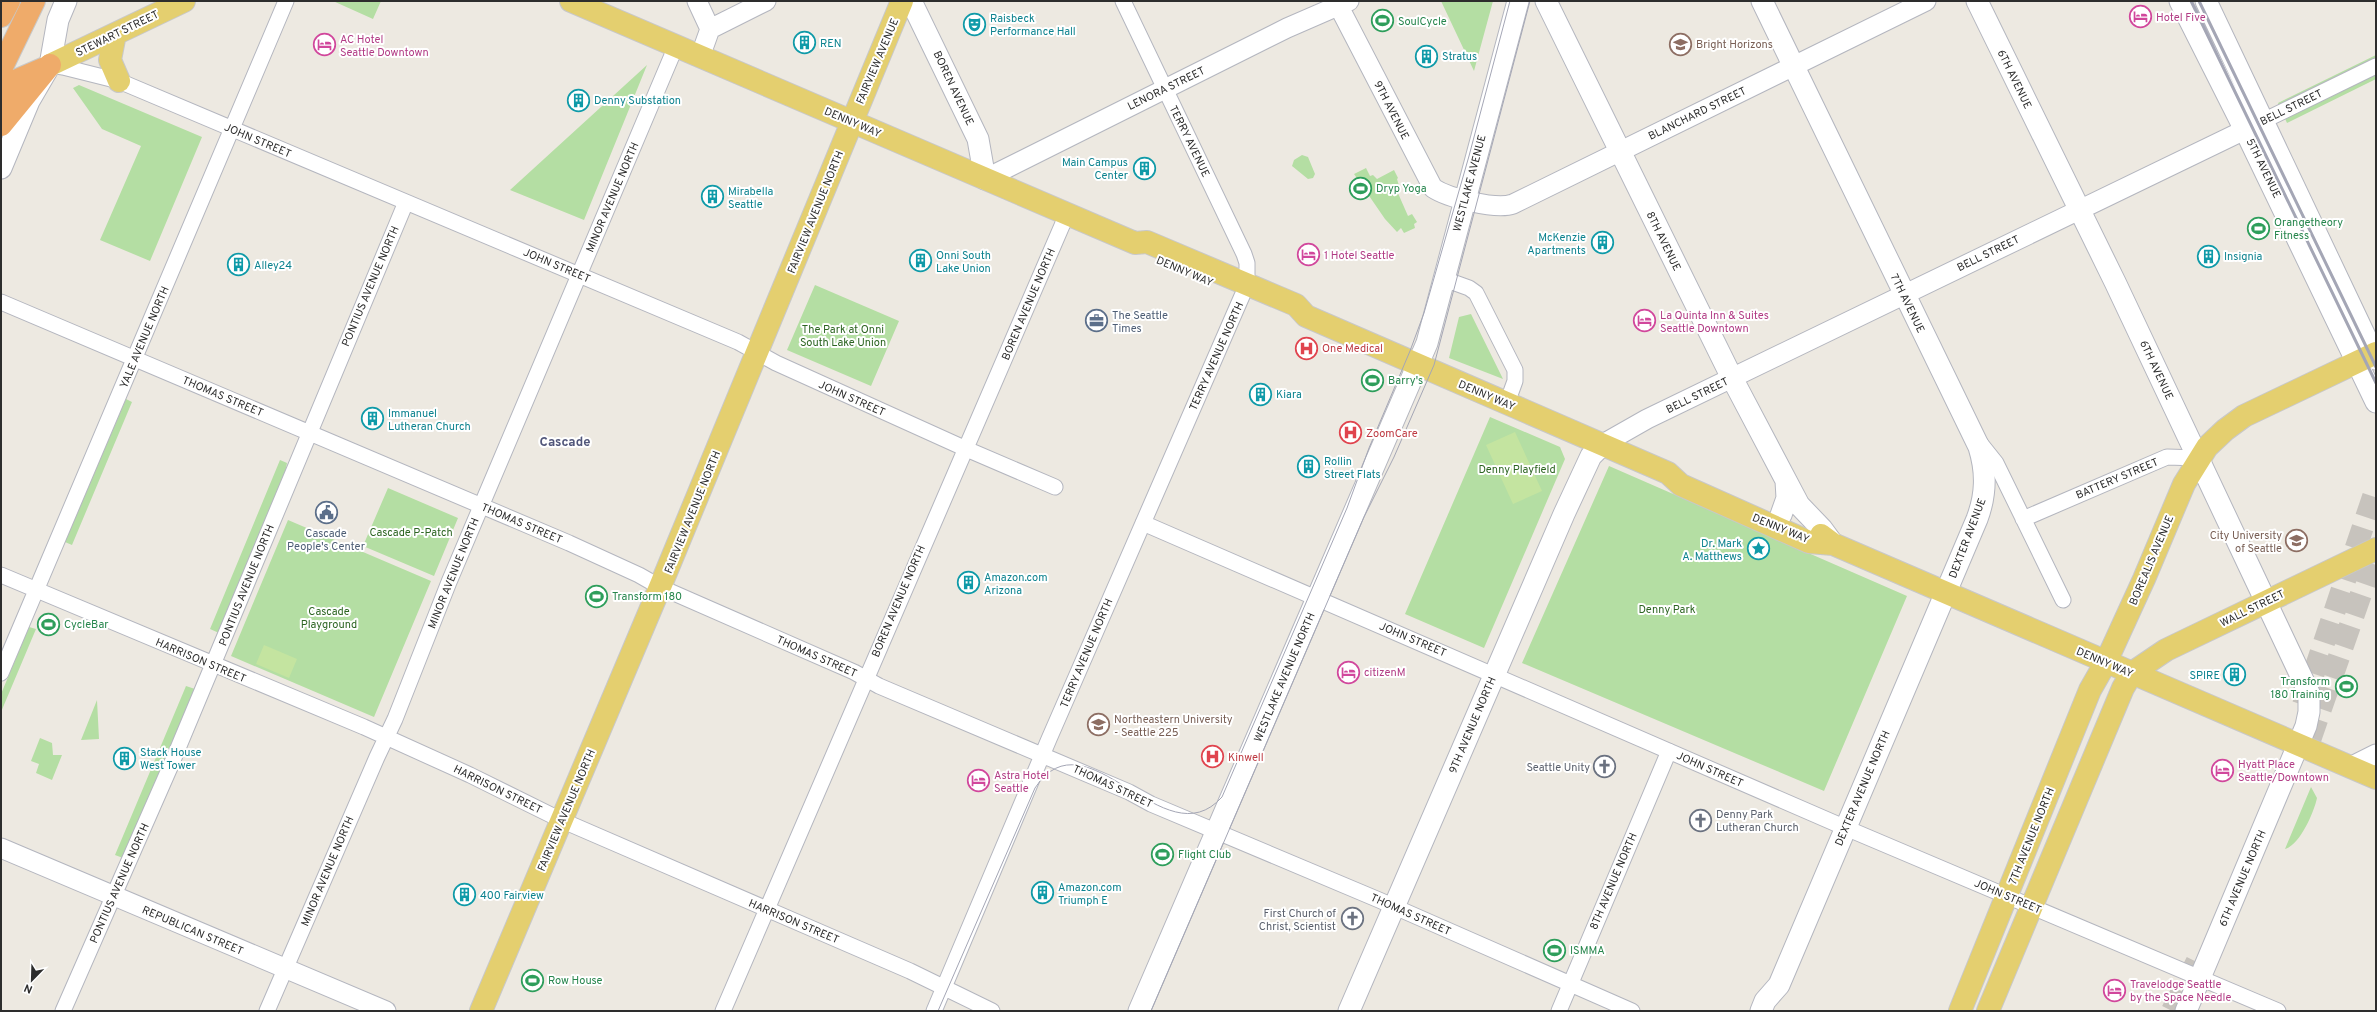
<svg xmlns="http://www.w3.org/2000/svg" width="2377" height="1012" viewBox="0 0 2377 1012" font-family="Overpass,sans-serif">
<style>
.green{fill:#b4dea3}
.pitch{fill:#c4e4a0}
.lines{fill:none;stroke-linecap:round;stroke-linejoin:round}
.motorway-tunnel{stroke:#c7c3bd;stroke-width:22;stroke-dasharray:22 11;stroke-linecap:butt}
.minor-casing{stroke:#b4b6bf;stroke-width:17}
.tertiary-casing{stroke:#b4b6bf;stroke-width:21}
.secondary-casing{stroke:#b4b6bf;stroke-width:23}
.primary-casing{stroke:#c8c8c8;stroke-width:24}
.motorway-casing{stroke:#c8c8c8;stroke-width:24}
.minor{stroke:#fff;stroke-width:15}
.tertiary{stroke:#fff;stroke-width:19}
.secondary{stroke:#fff;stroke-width:21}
.primary{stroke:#e4cf6f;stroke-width:22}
.motorway{stroke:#efab6a;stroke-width:22}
.tram{stroke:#a4a6b5;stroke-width:1}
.rail{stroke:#a4a6b5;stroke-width:3}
.labels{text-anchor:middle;stroke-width:4;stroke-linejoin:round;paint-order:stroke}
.hotel-label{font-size:11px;fill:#b23c85;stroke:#fff;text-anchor:start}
.culture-label{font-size:11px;fill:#0d838f;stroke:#fff;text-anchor:start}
.leisure-label{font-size:11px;fill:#27864d;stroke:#fff;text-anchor:start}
.street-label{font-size:11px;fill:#2d2d2d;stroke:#fff}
.education-label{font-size:11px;fill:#785e54;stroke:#fff;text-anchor:start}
.service-label{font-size:11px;fill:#4e5e75;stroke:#fff;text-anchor:start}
.park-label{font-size:11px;fill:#2d6522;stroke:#fff}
.health-label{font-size:11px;fill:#be3a42;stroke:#fff;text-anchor:start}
.worship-label{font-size:11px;fill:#5b616d;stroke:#fff;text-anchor:end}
.quarter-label{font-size:13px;font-weight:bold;fill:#51567a;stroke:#fff}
</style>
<rect width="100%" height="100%" fill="#ede9e1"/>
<path class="green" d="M333 1H381L373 19Z
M1441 1H1493L1474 71Z
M2376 55V79L2287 123 2278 103Z
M647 65 584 220 510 190Z
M79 85 202 137 150 261 100 240 141 146 102 129 73 88Z
M1302 155 1308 157 1315 174 1313 178 1308 179 1292 166 1294 160Z
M1366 168 1370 176 1373 175 1377 179 1394 170 1398 178 1397 179 1400 189 1397 191 1408 216 1412 214 1417 222 1414 224 1415 228 1404 233 1401 228 1397 232 1385 219 1354 174Z
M815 285 899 321 871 386 787 350Z
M1471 314 1503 379 1449 358 1459 317Z
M126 399 132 402 72 545 65 542Z
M1490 417 1560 447 1565 459 1484 648 1405 614Z
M280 460 287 463 285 473 219 633 210 629Z
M1609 466 1907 596 1824 791 1522 663Z
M388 488 458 518 434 576 363 546Z
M288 520 431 581 374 717 231 656Z
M29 627 36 629 1 712V694Z
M186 686 195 689 137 830 123 858 115 855Z
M97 700 99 739 81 740Z
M40 738 52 743 53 755H62L52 780 36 773 39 764 31 761Z
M2311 787 2317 798C2314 812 2300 845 2285 849Z"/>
<path class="pitch" d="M1515 432 1542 491 1513 504 1486 445Z
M264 645 297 659 289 678 256 664Z"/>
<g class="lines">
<path class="motorway-tunnel" d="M2303 705 2376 488
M2310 740 2376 551
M2172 1011 2199 957"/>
<defs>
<path id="minor" d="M1123 1 1244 254 1247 263V284
M50 65 63 67 119 81 738 342 776 363 964 448 1055 487
M2263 121 2376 66
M1444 279 1469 288 1476 293 1515 370V381L1507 403
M1 302 569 543 639 575 660 587 854 672 879 686 1129 792 1151 804 1379 900 1632 1011
M1980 443 1996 463 2063 600
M2023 519 2167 457 2199 458
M1143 523 1846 828 2278 1011
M1 575 364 727 470 775 561 820 910 971 992 1011
M1 673 286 1
M63 1011 171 765 406 202
M267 1011 377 757 395 719 449 582 676 46
M723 1011 1067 214
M934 1011 1049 739 1242 296
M1559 1011 1669 751"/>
<path id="tertiary" d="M697 1 710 29 700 57
M1336 1 1433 188C1448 198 1496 210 1513 204L1926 1
M710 29 766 1
M985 179 1287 28 1349 1
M1603 444 1647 419 2259 123
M2350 767 2376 754
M1 848 386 1011"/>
<path id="secondary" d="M911 1 978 139 985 179
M1546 1 1732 378 1799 505 1822 529 1833 544
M1977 1 2115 282 2309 693V712L2306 726 2186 1011
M2180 1 2245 130 2376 402
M2206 1 2376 359
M1 168 29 101 50 65 58 20 66 1
M1781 515 1787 498 1786 481
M1139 1011 1427 343 1518 1
M1349 1011 1564 514 1591 456 1603 444
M1761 1011 1765 1001 1779 985 1977 519C1986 495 1987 473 1979 447L1762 1"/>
<path id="primary" d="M571 1 1135 243 1147 242 1296 305 1306 316 1668 473 1681 485 1809 542 1833 544
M115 34 110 60 119 81
M50 65 184 1
M1821 535 1833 544 2376 778
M481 1011 660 587 902 1
M1960 1011 2090 690 2106 662 2144 579 2184 484 2207 447 2225 430 2244 416 2376 353
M1988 1011 2123 688 2132 673 2166 650 2376 549"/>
<path id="motorway" d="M1 16 9 1
M1 69 34 1
M1 96 15 81 45 68
M1 125 50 65"/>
</defs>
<use href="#minor" class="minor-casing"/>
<use href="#tertiary" class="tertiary-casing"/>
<use href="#secondary" class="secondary-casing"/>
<use href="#primary" class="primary-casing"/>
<use href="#motorway" class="motorway-casing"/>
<use href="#minor" class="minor"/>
<use href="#tertiary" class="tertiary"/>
<use href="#secondary" class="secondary"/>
<use href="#primary" class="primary"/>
<use href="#motorway" class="motorway"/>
<path class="tram" d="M938 1011 1035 788C1087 709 1164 862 1222 797L1347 508 1369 448 1410 351 1424 313 1469 156 1510 1
M1151 1011 1364 517 1394 457 1434 365 1530 1"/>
<path class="rail" d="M2191 1 2376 383
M2199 1 2376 367"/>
</g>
<defs>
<symbol id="hotel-ring" viewBox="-11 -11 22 22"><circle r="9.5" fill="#fff" stroke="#d1479c" stroke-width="1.5"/><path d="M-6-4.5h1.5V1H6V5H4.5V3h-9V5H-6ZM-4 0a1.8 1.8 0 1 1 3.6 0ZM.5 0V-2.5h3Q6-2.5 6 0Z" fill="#d1479c"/></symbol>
<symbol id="stadium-ring" viewBox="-11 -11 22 22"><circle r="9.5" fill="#fff" stroke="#2e9e5b" stroke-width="1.5"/><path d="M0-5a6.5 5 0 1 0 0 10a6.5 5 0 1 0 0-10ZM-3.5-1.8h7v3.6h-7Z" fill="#2e9e5b"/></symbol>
<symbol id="theatre-ring" viewBox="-11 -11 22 22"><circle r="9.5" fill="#fff" stroke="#0f9aa8" stroke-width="1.5"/><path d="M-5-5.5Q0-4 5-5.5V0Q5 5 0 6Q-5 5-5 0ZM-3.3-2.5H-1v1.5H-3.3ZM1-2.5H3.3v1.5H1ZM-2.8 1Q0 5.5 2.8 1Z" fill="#0f9aa8"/></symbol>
<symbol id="building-ring" viewBox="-11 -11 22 22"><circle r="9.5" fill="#fff" stroke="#0f9aa8" stroke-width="1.5"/><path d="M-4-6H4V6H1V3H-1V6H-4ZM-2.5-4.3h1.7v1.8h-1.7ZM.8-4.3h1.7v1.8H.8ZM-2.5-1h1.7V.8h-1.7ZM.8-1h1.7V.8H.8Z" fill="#0f9aa8"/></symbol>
<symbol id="school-ring" viewBox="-11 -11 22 22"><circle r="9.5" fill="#fff" stroke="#8d6e63" stroke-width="1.5"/><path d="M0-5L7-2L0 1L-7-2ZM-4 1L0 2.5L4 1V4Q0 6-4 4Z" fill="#8d6e63"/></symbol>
<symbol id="office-ring" viewBox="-11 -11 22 22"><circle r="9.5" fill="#fff" stroke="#5c6f8a" stroke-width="1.5"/><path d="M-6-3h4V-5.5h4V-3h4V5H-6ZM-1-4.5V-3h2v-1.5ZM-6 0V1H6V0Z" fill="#5c6f8a"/></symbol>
<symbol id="hospital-ring" viewBox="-11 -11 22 22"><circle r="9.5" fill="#fff" stroke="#e0444e" stroke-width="1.5"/><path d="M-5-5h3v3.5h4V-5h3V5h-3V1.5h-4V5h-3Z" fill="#e0444e"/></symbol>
<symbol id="civic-ring" viewBox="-11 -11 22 22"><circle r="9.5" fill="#fff" stroke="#5c6f8a" stroke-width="1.5"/><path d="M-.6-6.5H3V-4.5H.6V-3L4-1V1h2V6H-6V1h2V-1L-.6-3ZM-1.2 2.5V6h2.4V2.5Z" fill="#5c6f8a"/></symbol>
<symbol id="university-ring" viewBox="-11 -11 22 22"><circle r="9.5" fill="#fff" stroke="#8d6e63" stroke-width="1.5"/><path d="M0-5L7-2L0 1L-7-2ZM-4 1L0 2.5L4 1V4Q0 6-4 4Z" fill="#8d6e63"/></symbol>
<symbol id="sight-ring" viewBox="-11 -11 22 22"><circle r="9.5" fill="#fff" stroke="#0f9aa8" stroke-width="1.5"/><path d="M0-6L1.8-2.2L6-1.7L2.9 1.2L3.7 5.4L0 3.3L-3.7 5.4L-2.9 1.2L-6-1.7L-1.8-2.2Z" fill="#0f9aa8"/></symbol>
<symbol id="church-ring" viewBox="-11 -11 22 22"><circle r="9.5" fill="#fff" stroke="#6b7280" stroke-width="1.5"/><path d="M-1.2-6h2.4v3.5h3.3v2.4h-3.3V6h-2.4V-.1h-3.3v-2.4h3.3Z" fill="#6b7280"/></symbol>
</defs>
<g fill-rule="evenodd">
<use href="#hotel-ring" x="2128" y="4" width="25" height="25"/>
<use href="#stadium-ring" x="1370" y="8" width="25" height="25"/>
<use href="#theatre-ring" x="962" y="12" width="25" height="25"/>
<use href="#building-ring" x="792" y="30" width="25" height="25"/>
<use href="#school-ring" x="1668" y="32" width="25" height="25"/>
<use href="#hotel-ring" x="312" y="32" width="25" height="25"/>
<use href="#building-ring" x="1414" y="44" width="25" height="25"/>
<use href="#building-ring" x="566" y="88" width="25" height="25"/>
<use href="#building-ring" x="1132" y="156" width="25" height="25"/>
<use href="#stadium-ring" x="1348" y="176" width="25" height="25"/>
<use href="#building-ring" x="700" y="184" width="25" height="25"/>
<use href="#stadium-ring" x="2246" y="216" width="25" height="25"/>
<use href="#building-ring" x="1590" y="230" width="25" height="25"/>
<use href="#hotel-ring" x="1296" y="242" width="25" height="25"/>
<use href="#building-ring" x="2196" y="244" width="25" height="25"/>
<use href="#building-ring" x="908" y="248" width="25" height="25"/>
<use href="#building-ring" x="226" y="252" width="25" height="25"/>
<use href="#office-ring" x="1084" y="308" width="25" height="25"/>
<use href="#hotel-ring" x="1632" y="308" width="25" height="25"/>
<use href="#hospital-ring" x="1294" y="336" width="25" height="25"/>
<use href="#stadium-ring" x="1360" y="368" width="25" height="25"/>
<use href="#building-ring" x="1248" y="382" width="25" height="25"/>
<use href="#building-ring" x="360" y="406" width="25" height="25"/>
<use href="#hospital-ring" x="1338" y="420" width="25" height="25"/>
<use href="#building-ring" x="1296" y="454" width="25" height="25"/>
<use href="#civic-ring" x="314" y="500" width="25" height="25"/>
<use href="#university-ring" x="2284" y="528" width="25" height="25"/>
<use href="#sight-ring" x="1746" y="536" width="25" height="25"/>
<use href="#building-ring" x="956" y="570" width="25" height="25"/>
<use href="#stadium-ring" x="584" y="584" width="25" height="25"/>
<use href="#stadium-ring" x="36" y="612" width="25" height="25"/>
<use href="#hotel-ring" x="1336" y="660" width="25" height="25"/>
<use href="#building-ring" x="2222" y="662" width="25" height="25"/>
<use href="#stadium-ring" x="2334" y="674" width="25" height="25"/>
<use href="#university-ring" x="1086" y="712" width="25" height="25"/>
<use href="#hospital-ring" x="1200" y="744" width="25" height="25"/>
<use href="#building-ring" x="112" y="746" width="25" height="25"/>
<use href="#church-ring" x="1592" y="754" width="25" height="25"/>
<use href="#hotel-ring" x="2210" y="758" width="25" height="25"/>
<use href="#hotel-ring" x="966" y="768" width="25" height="25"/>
<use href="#church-ring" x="1688" y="808" width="25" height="25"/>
<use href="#stadium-ring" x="1150" y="842" width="25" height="25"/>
<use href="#building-ring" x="1030" y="880" width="25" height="25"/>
<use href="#building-ring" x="452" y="882" width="25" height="25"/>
<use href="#church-ring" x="1340" y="906" width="25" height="25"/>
<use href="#stadium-ring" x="1542" y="938" width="25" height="25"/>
<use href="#stadium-ring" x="520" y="968" width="25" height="25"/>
<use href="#hotel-ring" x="2102" y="978" width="25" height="25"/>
</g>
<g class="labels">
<g class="hotel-label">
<text x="2156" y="21">Hotel Five</text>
<text x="340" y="43">AC Hotel<tspan x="340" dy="13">Seattle Downtown</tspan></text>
<text x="1324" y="259">1 Hotel Seattle</text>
<text x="1660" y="319">La Quinta Inn &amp; Suites<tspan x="1660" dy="13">Seattle Downtown</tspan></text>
<text x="1364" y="676">citizenM</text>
<text x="2238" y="768">Hyatt Place<tspan x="2238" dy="13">Seattle/Downtown</tspan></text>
<text x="994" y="779">Astra Hotel<tspan x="994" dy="13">Seattle</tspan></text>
<text x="2130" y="988">Travelodge Seattle<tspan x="2130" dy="13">by the Space Needle</tspan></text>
</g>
<g class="culture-label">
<text x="990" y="22">Raisbeck<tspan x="990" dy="13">Performance Hall</tspan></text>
<text x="820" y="47">REN</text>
<text x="1442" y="60">Stratus</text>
<text x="594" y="104">Denny Substation</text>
<text x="1128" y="166" text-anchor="end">Main Campus<tspan x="1128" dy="13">Center</tspan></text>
<text x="728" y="195">Mirabella<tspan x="728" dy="13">Seattle</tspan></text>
<text x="1586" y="241" text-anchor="end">McKenzie<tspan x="1586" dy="13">Apartments</tspan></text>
<text x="936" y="259">Onni South<tspan x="936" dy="13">Lake Union</tspan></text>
<text x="2224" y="260">Insignia</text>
<text x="254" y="269">Alley24</text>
<text x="1276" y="398">Kiara</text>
<text x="388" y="417">Immanuel<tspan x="388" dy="13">Lutheran Church</tspan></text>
<text x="1324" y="465">Rollin<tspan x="1324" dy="13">Street Flats</tspan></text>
<text x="1742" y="547" text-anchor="end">Dr. Mark<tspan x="1742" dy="13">A. Matthews</tspan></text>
<text x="984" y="581">Amazon.com<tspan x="984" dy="13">Arizona</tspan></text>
<text x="2220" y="679" text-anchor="end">SPIRE</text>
<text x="140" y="756">Stack House<tspan x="140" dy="13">West Tower</tspan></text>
<text x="1058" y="891">Amazon.com<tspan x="1058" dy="13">Triumph E</tspan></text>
<text x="480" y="899">400 Fairview</text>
</g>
<g class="leisure-label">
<text x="1398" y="25">SoulCycle</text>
<text x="1376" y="192">Dryp Yoga</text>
<text x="2274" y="226">Orangetheory<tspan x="2274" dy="13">Fitness</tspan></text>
<text x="1388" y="384">Barry's</text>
<text x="612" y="600">Transform 180</text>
<text x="64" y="628">CycleBar</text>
<text x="2330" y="685" text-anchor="end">Transform<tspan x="2330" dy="13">180 Training</tspan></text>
<text x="1178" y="858">Flight Club</text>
<text x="1570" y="954">ISMMA</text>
<text x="548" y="984">Row House</text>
</g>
<g class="street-label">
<text transform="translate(117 33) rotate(-26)" y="4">STEWART STREET</text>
<text transform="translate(877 61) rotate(-67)" y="4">FAIRVIEW AVENUE</text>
<text transform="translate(2015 79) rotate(64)" y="4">6TH AVENUE</text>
<text transform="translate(954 88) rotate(65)" y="4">BOREN AVENUE</text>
<text transform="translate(1166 88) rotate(-26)" y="4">LENORA STREET</text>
<text transform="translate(2291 107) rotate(-26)" y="4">BELL STREET</text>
<text transform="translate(1392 110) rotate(63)" y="4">9TH AVENUE</text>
<text transform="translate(1697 113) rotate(-26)" y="4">BLANCHARD STREET</text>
<text transform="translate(853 122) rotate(23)" y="4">DENNY WAY</text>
<text transform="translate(258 140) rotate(23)" y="4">JOHN STREET</text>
<text transform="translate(1190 141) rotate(64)" y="4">TERRY AVENUE</text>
<text transform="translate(2264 168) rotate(64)" y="4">5TH AVENUE</text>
<text transform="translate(1469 183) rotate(-75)" y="4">WESTLAKE AVENUE</text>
<text transform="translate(612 197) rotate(-67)" y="4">MINOR AVENUE NORTH</text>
<text transform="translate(815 212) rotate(-68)" y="4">FAIRVIEW AVENUE NORTH</text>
<text transform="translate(1664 241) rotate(64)" y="4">8TH AVENUE</text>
<text transform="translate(1988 253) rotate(-26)" y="4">BELL STREET</text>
<text transform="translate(557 265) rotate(23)" y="4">JOHN STREET</text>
<text transform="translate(1185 271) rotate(23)" y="4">DENNY WAY</text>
<text transform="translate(370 286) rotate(-67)" y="4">PONTIUS AVENUE NORTH</text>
<text transform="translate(1908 303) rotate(64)" y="4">7TH AVENUE</text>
<text transform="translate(1028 304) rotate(-67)" y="4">BOREN AVENUE NORTH</text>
<text transform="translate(144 337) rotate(-67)" y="4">YALE AVENUE NORTH</text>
<text transform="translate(1216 356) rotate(-66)" y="4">TERRY AVENUE NORTH</text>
<text transform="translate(2157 370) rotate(65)" y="4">6TH AVENUE</text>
<text transform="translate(1487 395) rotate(23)" y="4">DENNY WAY</text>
<text transform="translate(1697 395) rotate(-26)" y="4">BELL STREET</text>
<text transform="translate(223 396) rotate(23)" y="4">THOMAS STREET</text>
<text transform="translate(852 398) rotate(24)" y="4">JOHN STREET</text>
<text transform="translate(2117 478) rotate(-23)" y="4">BATTERY STREET</text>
<text transform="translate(692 512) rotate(-68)" y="4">FAIRVIEW AVENUE NORTH</text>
<text transform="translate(522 523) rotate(23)" y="4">THOMAS STREET</text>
<text transform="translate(1781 528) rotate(22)" y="4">DENNY WAY</text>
<text transform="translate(1967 538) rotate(-69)" y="4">DEXTER AVENUE</text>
<text transform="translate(2151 560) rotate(-67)" y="4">BOREALIS AVENUE</text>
<text transform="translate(453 573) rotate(-68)" y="4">MINOR AVENUE NORTH</text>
<text transform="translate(246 585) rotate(-68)" y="4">PONTIUS AVENUE NORTH</text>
<text transform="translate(898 601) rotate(-67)" y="4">BOREN AVENUE NORTH</text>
<text transform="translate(2252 608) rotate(-26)" y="4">WALL STREET</text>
<text transform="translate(1413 639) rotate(23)" y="4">JOHN STREET</text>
<text transform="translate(1086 653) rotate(-67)" y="4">TERRY AVENUE NORTH</text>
<text transform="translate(817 656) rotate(24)" y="4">THOMAS STREET</text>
<text transform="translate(201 660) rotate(23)" y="4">HARRISON STREET</text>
<text transform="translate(2105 662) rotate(23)" y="4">DENNY WAY</text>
<text transform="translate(1284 677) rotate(-67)" y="4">WESTLAKE AVENUE NORTH</text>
<text transform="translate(1472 725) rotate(-67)" y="4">9TH AVENUE NORTH</text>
<text transform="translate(1710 769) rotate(24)" y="4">JOHN STREET</text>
<text transform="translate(1113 786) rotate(25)" y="4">THOMAS STREET</text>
<text transform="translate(1862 788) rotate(-67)" y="4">DEXTER AVENUE NORTH</text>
<text transform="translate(498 789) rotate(26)" y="4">HARRISON STREET</text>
<text transform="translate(566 810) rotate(-67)" y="4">FAIRVIEW AVENUE NORTH</text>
<text transform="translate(2031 836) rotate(-68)" y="4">7TH AVENUE NORTH</text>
<text transform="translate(327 871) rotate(-67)" y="4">MINOR AVENUE NORTH</text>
<text transform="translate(2242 878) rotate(-67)" y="4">6TH AVENUE NORTH</text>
<text transform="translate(1613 881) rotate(-67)" y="4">8TH AVENUE NORTH</text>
<text transform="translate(119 883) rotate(-66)" y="4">PONTIUS AVENUE NORTH</text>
<text transform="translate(2008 896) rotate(23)" y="4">JOHN STREET</text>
<text transform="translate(1411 914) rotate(24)" y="4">THOMAS STREET</text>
<text transform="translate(794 921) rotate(23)" y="4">HARRISON STREET</text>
<text transform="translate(193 930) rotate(23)" y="4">REPUBLICAN STREET</text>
</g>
<g class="education-label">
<text x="1696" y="48">Bright Horizons</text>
<text x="2282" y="539" text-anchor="end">City University<tspan x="2282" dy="13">of Seattle</tspan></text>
<text x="1114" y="723">Northeastern University<tspan x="1114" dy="13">- Seattle 225</tspan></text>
</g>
<g class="service-label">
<text x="1112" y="319">The Seattle<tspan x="1112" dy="13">Times</tspan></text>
<text x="326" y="537" text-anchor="middle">Cascade<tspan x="326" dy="13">People's Center</tspan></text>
</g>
<g class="park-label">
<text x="843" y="333">The Park at Onni<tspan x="843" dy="13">South Lake Union</tspan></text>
<text x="1517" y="473">Denny Playfield</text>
<text x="411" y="536">Cascade P-Patch</text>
<text x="1667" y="613">Denny Park</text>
<text x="329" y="615">Cascade<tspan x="329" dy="13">Playground</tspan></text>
</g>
<g class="health-label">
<text x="1322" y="352">One Medical</text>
<text x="1366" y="437">ZoomCare</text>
<text x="1228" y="761">Kinwell</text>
</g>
<g class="worship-label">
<text x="1590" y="771">Seattle Unity</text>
<text x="1716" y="818" text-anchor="start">Denny Park<tspan x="1716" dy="13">Lutheran Church</tspan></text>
<text x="1336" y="917">First Church of<tspan x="1336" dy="13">Christ, Scientist</tspan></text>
</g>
<g class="quarter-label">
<text x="565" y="446">Cascade</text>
</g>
</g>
<rect width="2377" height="1012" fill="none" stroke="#2d2d2d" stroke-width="4"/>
<g transform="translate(32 980) rotate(203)" stroke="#ffffff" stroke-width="3" paint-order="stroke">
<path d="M0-3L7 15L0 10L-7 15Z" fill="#2d2d2d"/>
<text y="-6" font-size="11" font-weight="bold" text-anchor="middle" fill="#2d2d2d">N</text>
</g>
</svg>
